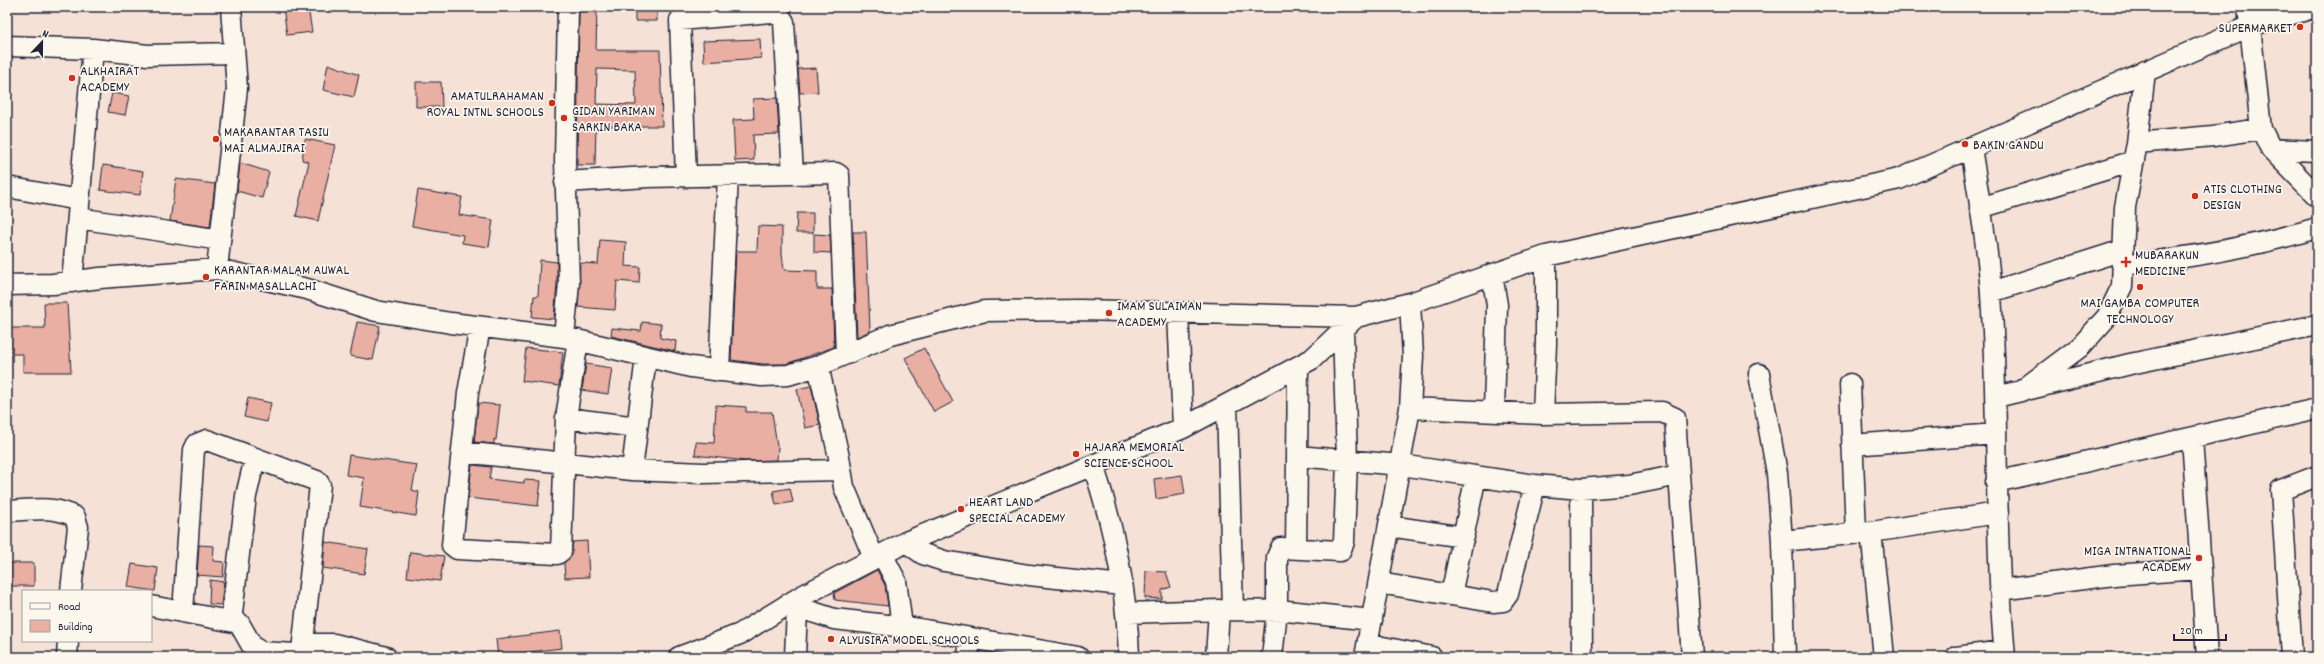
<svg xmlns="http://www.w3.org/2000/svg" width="2324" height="664" viewBox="0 0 2324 664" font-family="Dekko,sans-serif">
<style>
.building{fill:#e8afa2;stroke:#22223b;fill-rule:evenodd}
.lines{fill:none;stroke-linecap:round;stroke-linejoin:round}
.street-casing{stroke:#22223b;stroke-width:23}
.street{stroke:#fbf7ec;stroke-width:20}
.poi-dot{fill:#c8321e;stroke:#fbf7ec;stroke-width:1.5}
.labels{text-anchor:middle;stroke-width:3.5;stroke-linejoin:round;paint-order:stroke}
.poi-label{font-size:14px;fill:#22223b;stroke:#fbf7ec;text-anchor:start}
</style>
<rect width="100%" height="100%" fill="#f5e1d6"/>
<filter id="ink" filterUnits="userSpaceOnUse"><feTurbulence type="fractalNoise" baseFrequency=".025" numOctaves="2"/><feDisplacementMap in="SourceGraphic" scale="8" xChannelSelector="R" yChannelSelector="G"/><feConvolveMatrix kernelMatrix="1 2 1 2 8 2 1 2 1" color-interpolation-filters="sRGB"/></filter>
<g filter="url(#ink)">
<path class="building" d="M283 7H308L312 32 287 35Z
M579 7H597L596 50H660L662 126H596L595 165H577ZM597 69 635 70 636 105 596 104Z
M635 7H657V21H635Z
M760 39 761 58 704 62 703 41Z
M328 64 359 75 354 97 323 90Z
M816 68 818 92 800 93 798 69Z
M416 82H441L442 107H416Z
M112 93 129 96 125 115 108 112Z
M777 98 779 134 753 135 754 160 735 161 733 120 754 119 753 99Z
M305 139 335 145 318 221 296 216 309 162 302 160Z
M240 163 269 172 262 198 237 191Z
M103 165 143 171 140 195 100 190Z
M176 179 215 184 210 227 170 221Z
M418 190 462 197 459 215 493 220 489 247 462 243 463 235 412 226Z
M797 213H813V233H796Z
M758 226 782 227V254L784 270 817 271V289H832L834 347 786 364H763L731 360 736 251H757Z
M853 232H866L870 331 857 337Z
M814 234 830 235 831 253 814 252Z
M600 240 626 242 625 266 640 267 639 283 617 281 615 310 578 307 580 263 598 264Z
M540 260 557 262V283L554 319 532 317 534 296H538Z
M44 303H67L71 372H23V354H7V328H45Z
M357 322 380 326 373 360 350 356Z
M642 322 661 324 660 338 676 341 675 351 611 336 612 328 641 331Z
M526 348 563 352 559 386 522 381Z
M924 348 953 402 934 412 905 358Z
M586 364 612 368 608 394 582 390Z
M811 386 820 425 805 428 797 389Z
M248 398 271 403 267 422 244 417Z
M478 403 500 405 496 440 494 439V444L474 442Z
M716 405 746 407V412H772L777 446 778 447 777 460 746 461 695 455 696 442 714 443Z
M349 455 417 465 412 490 419 492 416 516 360 507 364 478 346 475Z
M472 465 491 467 489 479 524 483V480L541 481 538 506 468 498Z
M1182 475 1185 494 1156 499 1154 479Z
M790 488 793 502 776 505 773 491Z
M587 541 589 577 565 578 564 563 571 556 573 542Z
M325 542 368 549 364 574 323 568Z
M199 545 214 546 213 561 224 562 223 577 197 575Z
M410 552 444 556 440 581 407 577Z
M10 563H34V586H10Z
M132 564 158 568 155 591 128 587Z
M877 570 885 585 888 606 835 600 834 593Z
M1146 571 1166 572 1171 587 1162 590V599L1145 598Z
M210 580 224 582 221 605 209 604Z
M560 631 562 648 512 654V657H498L496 639Z"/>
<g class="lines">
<defs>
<path id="street" d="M2248 7 2261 129 2271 149 2317 196
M7 46 93 49 148 55 234 53
M2137 143 2213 136 2261 129
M1971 147C1978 195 1988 245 1991 294 1999 415 1994 536 2005 657
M2271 149 2317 151
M686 177 680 20 770 12 780 16 784 22 793 174
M565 182 648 177 836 173 839 175 846 354
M7 187 79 200
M1980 208 2134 161
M78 218 220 240
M2122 265C2189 258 2253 247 2317 228
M217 269 237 88 231 7
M1492 274 1497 305 1494 411
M72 282 93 49
M7 285 53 284 100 278 217 269 307 289 376 311 451 323 564 337 691 367 762 376 788 375 818 366 890 335 985 311 1081 310 1356 317 1410 303 1546 256 1899 179 2250 26 2317 7
M1991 292 2123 250
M1178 312 1183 428
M480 327 468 393 452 545 457 549 557 554 561 551 566 418 578 340
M564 337 569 283 565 161 568 7
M818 366 839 457 844 487 874 558
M719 371 728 176
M1759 374 1777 473 1782 541 1785 657
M1850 384 1856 533
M2030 389 2130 364 2317 325
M1996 397 2021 391 2080 347 2107 317 2122 286 2125 207 2137 143 2145 71
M1227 405 1233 610
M1410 408 1543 414 1662 412 1675 418 1692 657
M1543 414 1546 344V256
M566 418 637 427
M2192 438 2207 657
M1852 445 1996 434
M462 452 632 470 703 473 841 470
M1297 456 1401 465 1535 485 1581 489 1629 485 1679 475
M1093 465C1114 527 1127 592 1129 657
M632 470 646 357
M1996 482 2317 409
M1581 489 1582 657
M7 511C29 510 55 505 75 517L78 527 71 591
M1389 526 1464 537
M1871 532 1884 657
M1782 541 1871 532 1998 513
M906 542 923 554 944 561 1029 575 1122 585
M1296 548 1298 367
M882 554 896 581 902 626
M1379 583 1493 602 1503 601 1508 594 1535 485
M2000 590 2114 575 2200 569
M1451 595 1476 476
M788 604 834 619 914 628 1078 657
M151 606 239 623 252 646 261 652 296 654 314 644H334L386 657
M183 612 194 450 197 444 207 440 317 481 320 485 302 651
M1127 613 1219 610 1287 611 1372 620
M231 621 246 496 255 458
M1368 644 1432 657
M67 657 68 641
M679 657 740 634 800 597 906 542 1183 428 1312 359 1356 317
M795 657 797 608
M968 657 970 638
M1216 657 1219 610
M1272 657 1277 611V557L1281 548 1340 551 1344 542 1347 460 1343 329
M1365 657 1410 408 1413 356 1410 303
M1956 657 2004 651
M2292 657 2281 490 2317 476"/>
</defs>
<use href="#street" class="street-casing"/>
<use href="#street" class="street"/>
</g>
</g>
<g class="poi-dot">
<circle cx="2300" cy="27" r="4"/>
<circle cx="72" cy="78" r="4"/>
<circle cx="552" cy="103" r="4"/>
<circle cx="564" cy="118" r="4"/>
<circle cx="216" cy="139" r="4"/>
<circle cx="1965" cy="144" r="4"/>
<circle cx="2195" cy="196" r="4"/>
<path d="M2124 256h4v4h4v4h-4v4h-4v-4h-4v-4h4z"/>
<circle cx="206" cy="277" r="4"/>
<circle cx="2140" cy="287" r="4"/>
<circle cx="1109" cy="313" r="4"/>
<circle cx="1076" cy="454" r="4"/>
<circle cx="961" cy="509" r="4"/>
<circle cx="2199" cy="558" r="4"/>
<circle cx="831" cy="639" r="4"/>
</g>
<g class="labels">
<g class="poi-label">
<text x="2292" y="32" text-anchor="end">SUPERMARKET</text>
<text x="80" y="75">ALKHAIRAT<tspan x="80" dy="16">ACADEMY</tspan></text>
<text x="544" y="100" text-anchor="end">AMATULRAHAMAN<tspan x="544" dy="16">ROYAL INTNL SCHOOLS</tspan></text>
<text x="572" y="115">GIDAN YARIMAN<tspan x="572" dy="16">SARKIN BAKA</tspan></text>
<text x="224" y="136">MAKARANTAR TASIU<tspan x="224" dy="16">MAI ALMAJIRAI</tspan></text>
<text x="1973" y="149">BAKIN GANDU</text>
<text x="2203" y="193">ATIS CLOTHING<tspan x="2203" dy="16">DESIGN</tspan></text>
<text x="2135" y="259">MUBARAKUN<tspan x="2135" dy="16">MEDICINE</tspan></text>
<text x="214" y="274">KARANTAR MALAM AUWAL<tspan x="214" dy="16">FARIN MASALLACHI</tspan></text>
<text x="2140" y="307" text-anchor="middle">MAI GAMBA COMPUTER<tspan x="2140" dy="16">TECHNOLOGY</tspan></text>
<text x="1117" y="310">IMAM SULAIMAN<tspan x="1117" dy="16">ACADEMY</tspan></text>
<text x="1084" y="451">HAJARA MEMORIAL<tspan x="1084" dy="16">SCIENCE SCHOOL</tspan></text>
<text x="969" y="506">HEART LAND<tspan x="969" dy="16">SPECIAL ACADEMY</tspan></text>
<text x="2191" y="555" text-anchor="end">MIGA INTRNATIONAL<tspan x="2191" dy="16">ACADEMY</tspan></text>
<text x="839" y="644">ALYUSIRA MODEL SCHOOLS</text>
</g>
</g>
<rect width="2324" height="664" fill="none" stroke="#fbf7ec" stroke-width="24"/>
<rect x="12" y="12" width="2300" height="640" fill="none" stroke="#22223b" stroke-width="1.5" filter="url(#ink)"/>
<rect x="22" y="590" width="130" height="52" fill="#fbf7ec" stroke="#a4a2a5"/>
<rect x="30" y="603" width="20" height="6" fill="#fbf7ec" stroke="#a4a2a5"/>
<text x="58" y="610" font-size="12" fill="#22223b">Road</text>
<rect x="30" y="620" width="20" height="12" fill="#e8afa2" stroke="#a4a2a5"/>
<text x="58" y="630" font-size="12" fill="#22223b">Building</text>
<g transform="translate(42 42) rotate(22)" stroke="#fbf7ec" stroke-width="3" paint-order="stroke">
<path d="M0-3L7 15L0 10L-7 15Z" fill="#22223b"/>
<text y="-6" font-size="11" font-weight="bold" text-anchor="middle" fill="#22223b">N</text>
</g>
<path d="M2174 634v6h52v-6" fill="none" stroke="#22223b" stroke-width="2"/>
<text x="2180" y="634" font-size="12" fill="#22223b" stroke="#fbf7ec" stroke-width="3" paint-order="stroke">20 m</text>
</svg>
